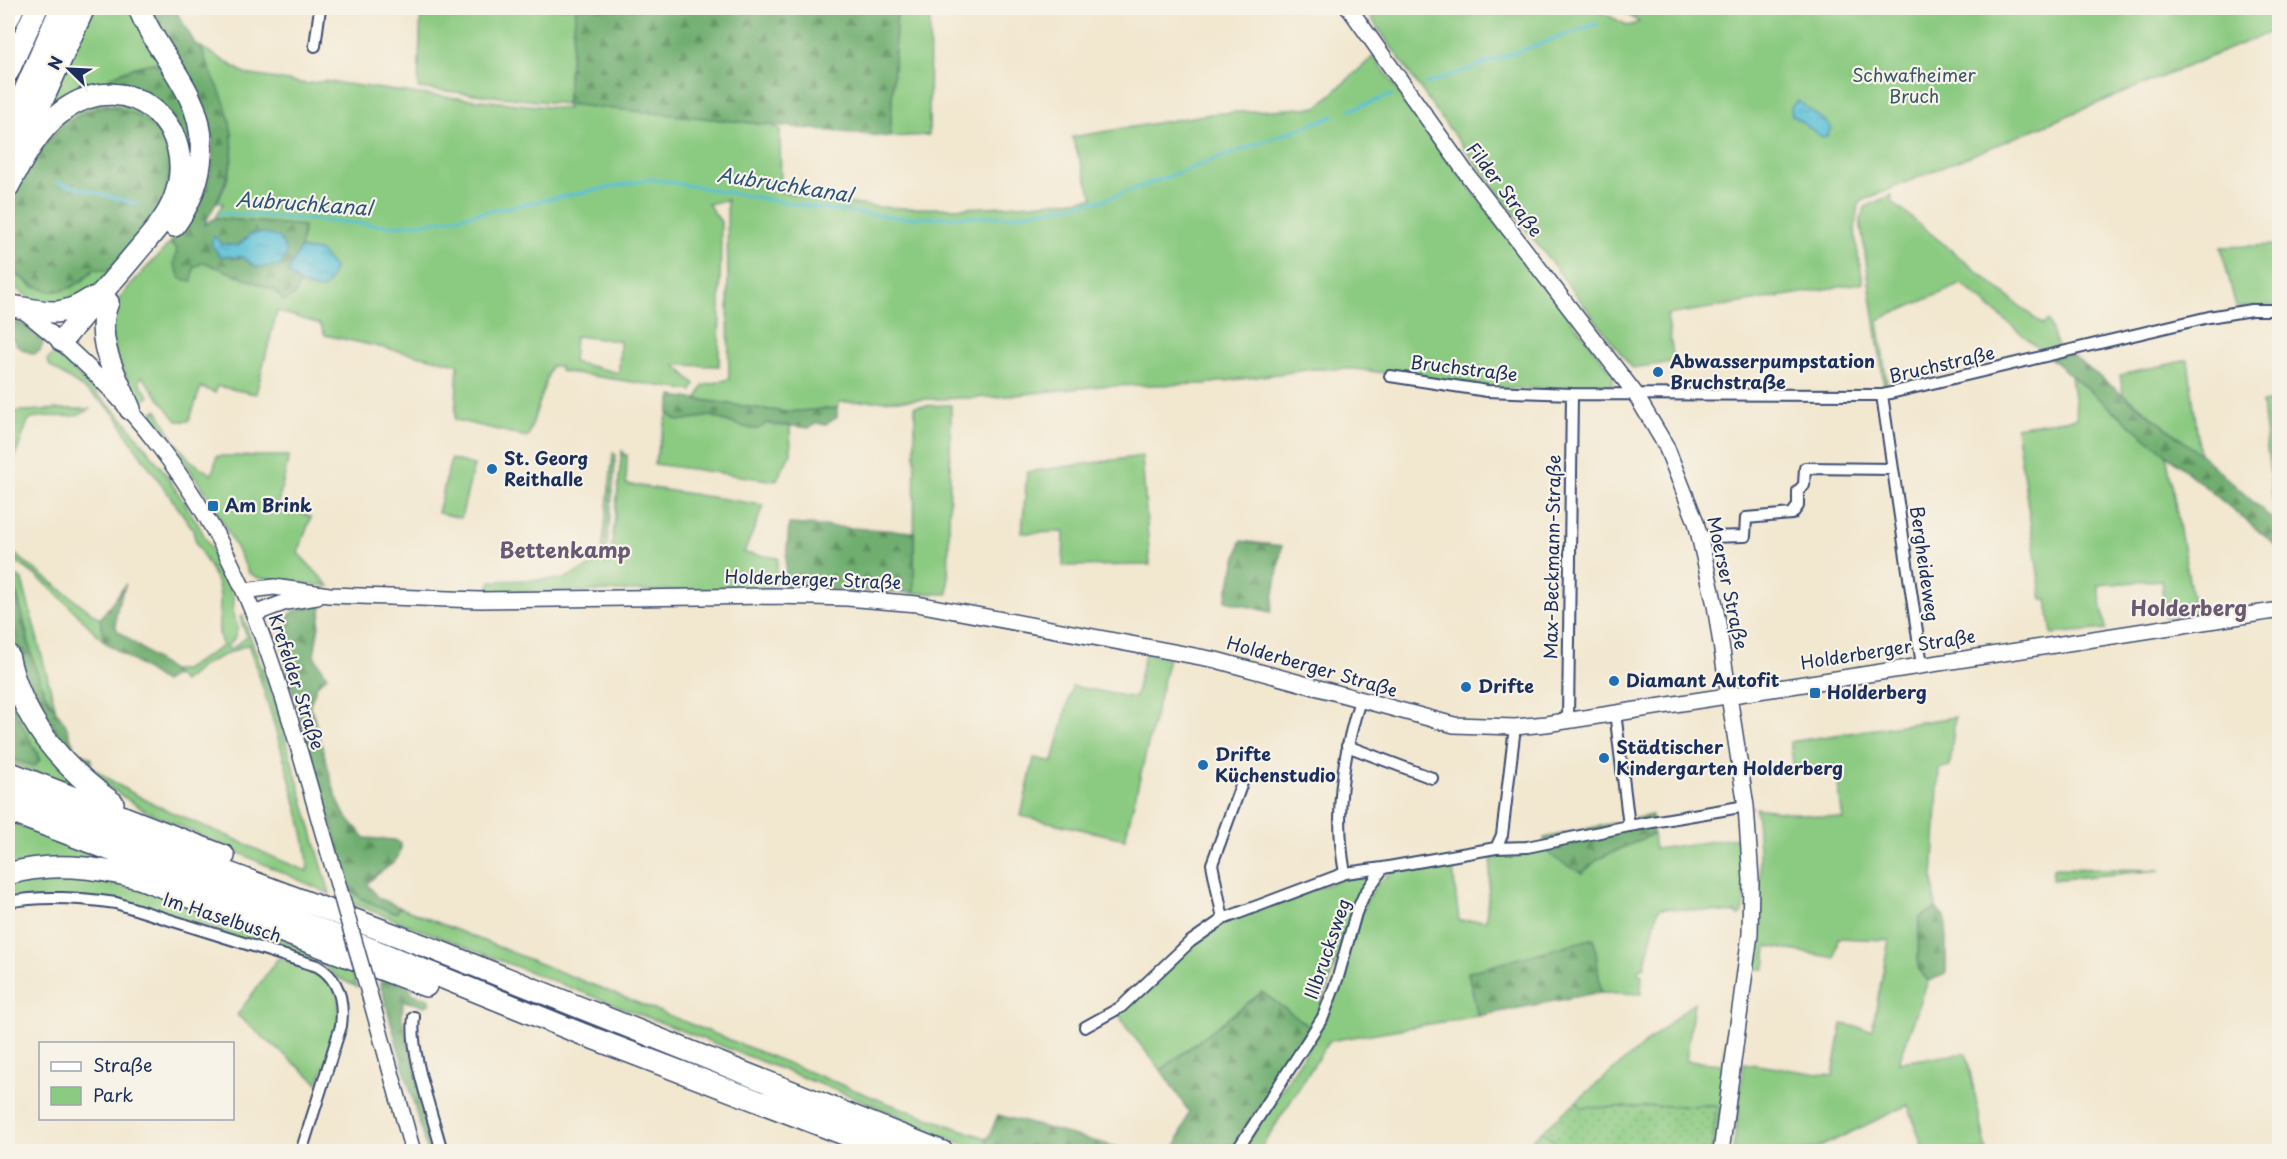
<svg xmlns="http://www.w3.org/2000/svg" width="2287" height="1159" viewBox="0 0 2287 1159" font-family="'Playpen Sans',sans-serif">
<style>
.green{fill:#8bca81;stroke:#537c70;stroke-width:1.5;fill-rule:evenodd}
.forest{fill:url(#forest-firs);stroke:#466e66;stroke-width:1.5;fill-rule:evenodd}
.garden{fill:url(#garden-dots);stroke:#537c70;stroke-width:1.5}
.water{fill:url(#water-ripples);stroke:#3b789b;stroke-width:1.5}
.lines{fill:none;stroke-linecap:round;stroke-linejoin:round}
.stream{stroke:#5bc1d8;stroke-width:3}
.street-casing{stroke:#3b4b6f;stroke-width:14}
.secondary-casing{stroke:#3b4b6f;stroke-width:18}
.highway-casing{stroke:#3b4b6f;stroke-width:24}
.street{stroke:#fff;stroke-width:10}
.secondary{stroke:#fff;stroke-width:15}
.highway{stroke:#fff;stroke-width:21}
.secondary-bridge-casing{stroke:#3b4b6f;stroke-width:18;stroke-linecap:butt}
.secondary-bridge{stroke:#fff;stroke-width:15}
.poi-dot{fill:#1f6fb2;stroke:#f7f3e8;stroke-width:2}
.labels{text-anchor:middle;stroke-width:4.5;stroke-linejoin:round;paint-order:stroke}
.park-label{font-size:18px;fill:#375667;stroke:#f7f3e8}
.street-label{font-size:18px;fill:#1b2f5e;stroke:#f7f3e8}
.poi-label{font-size:18px;font-weight:bold;fill:#1b2f5e;stroke:#f7f3e8;text-anchor:start}
.water-label{font-size:20px;font-style:italic;fill:#2b547c;stroke:#f7f3e8}
.quarter-label{font-size:21px;font-weight:bold;fill:#695a74;stroke:#f7f3e8}
</style>
<defs>
<pattern id="forest-firs" width="22" height="20" patternUnits="userSpaceOnUse" patternTransform="scale(1.5)"><rect width="22" height="20" fill="#70ae6f"/><path d="M5 1l3.5 6h-7zM16 11l3.5 6h-7z" fill="#5b8e5e"/></pattern>
<pattern id="garden-dots" width="8" height="8" patternUnits="userSpaceOnUse" patternTransform="scale(1.5)"><rect width="8" height="8" fill="#8bca81"/><path d="M2 2h.1M6 6h.1" fill="none" stroke="#71a46d" stroke-width="1.8" stroke-linecap="round"/></pattern>
<pattern id="water-ripples" width="26" height="14" patternUnits="userSpaceOnUse" patternTransform="scale(1.5)"><rect width="26" height="14" fill="#5bc1d8"/><path d="M2 4q2-2 4 0t4 0M15 11q2-2 4 0t4 0" fill="none" stroke="#4a9db2"/></pattern>
</defs>
<rect width="100%" height="100%" fill="#f7f3e8"/>
<filter id="ink" filterUnits="userSpaceOnUse"><feTurbulence type="fractalNoise" baseFrequency=".0167" numOctaves="2"/><feDisplacementMap in="SourceGraphic" scale="12" xChannelSelector="R" yChannelSelector="G"/><feConvolveMatrix kernelMatrix="1 2 1 2 8 2 1 2 1" color-interpolation-filters="sRGB"/></filter>
<filter id="wash" filterUnits="userSpaceOnUse"><feTurbulence type="fractalNoise" baseFrequency=".008" numOctaves="4" result="noise"/><feDisplacementMap in="SourceGraphic" scale="24" xChannelSelector="R" yChannelSelector="G"/><feGaussianBlur stdDeviation="1.35" result="paint"/><feColorMatrix in="noise" values="0 0 0 0 0 0 0 0 0 0 0 0 0 0 0 0 0 1.4 0 .05"/><feComposite in="paint" operator="in"/></filter>
<g filter="url(#wash)">
<rect width="100%" height="100%" fill="#f2e7cf"/>
<path class="green" d="M92 8H135C148 41 174 67 187 99 217 171 180 215 134 266 116 287 99 309 78 327 82 317 94 308 101 299 126 272 157 245 173 211 202 153 169 81 97 92 85 94 70 100 60 108 52 115 42 130 35 132ZM155 63C173 73 197 128 192 149L187 148C180 119 162 97 132 90 124 88 116 89 109 87L110 78C122 71 141 64 155 63Z
M421 8H576L567 104 771 125 780 129 781 192C814 197 848 205 881 207 952 211 1023 206 1093 198L1072 137 1210 114 1317 107 1374 56 1426 131 1614 375 1612 384 1602 390 1496 388 1355 369H1314L1204 384 1101 386 997 397 840 402 837 408 785 412 697 399 703 386 729 379 727 200 708 204 721 222 719 366 675 365 695 384 692 391 560 371V366H551L528 437 455 420 458 364 325 335 320 324 277 311 256 394 217 386 215 393 201 387 189 421H177L142 376 139 382 149 396 142 404C127 377 101 342 114 309 121 291 157 258 171 242L172 246 177 248 194 267 204 262 274 290 295 295 299 284 315 289 329 282 334 268 320 251 300 249 303 226 215 218 223 203 217 202C238 166 236 127 219 90 213 75 205 63 201 47L246 74 307 84 324 81 419 94 568 109 566 104 418 88ZM575 336 620 341 619 373 573 362Z
M897 8H930L929 135 890 137Z
M1364 8H1593L1629 26 1639 22 1618 8H2279L2280 28 1861 201C1849 225 1859 257 1863 283L1667 315 1674 362 1632 368 1439 115Z
M94 104 128 105 157 124 174 162 161 211 96 288 71 302H36L8 283V268L33 287 81 283 94 269 13 198 8 209V203L28 165 65 119Z
M1892 195V202L2043 325 2048 320 2058 347 2042 351 1962 284 1878 320 1887 384 1884 385 1860 219 1865 207Z
M2279 245V305L2236 307 2221 247Z
M55 353 125 421 163 470 198 524 222 570 234 599 233 615 238 627 234 639 226 647 231 649 247 637 240 618 242 615 275 703 330 894 144 810 87 773 39 714 20 669 8 620V609C21 647 26 685 47 719 86 781 164 809 228 836 254 848 280 861 307 871 314 848 260 676 248 644L205 664 183 682 171 670H184L223 646C214 629 223 608 219 589 215 568 195 551 193 529L125 433C118 406 72 382 50 366L47 360Z
M2188 360 2200 454 2123 393 2120 375Z
M2071 376 2166 453 2195 613 2165 617 2161 580 2098 585 2106 629 2052 634 2047 600H2042L2016 427 2077 418Z
M2279 400V525L2275 521 2262 403Z
M951 405 948 594 914 593 915 406Z
M59 409H89C73 424 46 410 28 421L8 477V412Z
M157 410 176 443 190 460 212 475 217 456H289L278 504 311 517 298 553 329 586 258 578 249 573 213 503 153 417 152 412Z
M668 413 678 421 711 416 740 426 758 429 767 423 774 426H790L791 453 776 481 654 464Z
M622 450 624 455H627L626 484 764 505 744 553 778 558 775 583 769 590 487 592 491 581 564 579 601 561 613 453 616 455 605 563 610 565Z
M1142 456 1150 565 1063 566 1064 532 1022 533 1027 472Z
M451 459 474 465 461 518 438 513Z
M8 549 100 619 105 642C73 612 47 577 8 558Z
M8 570 22 580 56 710C32 680 31 642 20 605 17 593 11 582 8 570Z
M1145 653 1169 658 1125 839 1021 816 1034 758 1053 762 1072 686 1135 698Z
M8 669 91 794 8 762V758L35 766 38 753 28 739 8 697Z
M1955 717 1950 766 1939 769 1933 878 1936 908 1919 918 1918 968 1928 981 1899 1062 1966 1053 1987 1151H1924L1908 1105 1820 1147 1797 1151 1733 1152 1744 1063 1833 1076 1842 1024 1872 1030 1889 940 1838 938 1835 958 1767 946 1765 969H1755C1762 911 1761 865 1756 808L1843 819 1835 765 1794 770 1790 742Z
M8 821 134 867 8 870Z
M1653 834 1655 849 1743 837 1746 880 1743 913 1739 916 1736 913 1662 908 1658 910 1644 968H1639L1638 973 1642 975 1641 994 1601 992 1594 938 1592 946 1468 972 1478 1016 1329 1041 1259 1151 1241 1152 1319 1032 1365 903 1377 884 1393 871 1452 861 1459 921 1486 920 1492 854 1544 846 1582 873 1598 859Z
M2053 868 2161 870 2052 880Z
M80 874 133 884 350 964 357 987 337 977 327 968 142 906 8 900V882L20 879Z
M1370 875C1346 924 1334 978 1311 1028L1262 992 1161 1070 1126 1027 1118 1012 1192 944 1225 922 1350 876Z
M350 889 360 898 397 912 399 907 887 1103 988 1139 983 1150 946 1138 874 1105 354 904Z
M278 958C292 962 316 965 326 976 354 1007 329 1051 318 1083L237 1015Z
M1694 1002 1686 1061 1723 1064 1730 1014H1734L1715 1151H1711L1716 1105 1580 1108 1577 1101Z
M1542 1131 1566 1151 1519 1152Z"/>
<path class="forest" d="M149 8H174L196 45 201 47C205 62 212 74 219 89 244 144 232 176 204 225L215 218 304 226 300 249 288 272 299 284 295 295 284 301 274 290 204 262 194 267 192 281 181 279 174 264 177 248 172 246 171 242C210 199 226 150 200 95 193 79 182 66 172 52 163 38 156 22 149 8ZM216 238 222 244 238 246 245 239 257 267 242 257 233 259Z
M576 8H897L890 137 566 104Z
M155 63C179 75 191 124 192 149L187 148C176 103 150 95 109 87L110 78C122 71 141 64 155 63Z
M107 106C170 115 186 171 151 221 139 238 122 254 109 271L94 269C62 304 41 294 8 267 8 252 3 221 8 207 24 163 60 114 107 106Z
M8 313 44 341 40 351 34 354C13 349 7 334 8 313Z
M2070 354 2200 454 2279 525V548L2050 358Z
M672 396 785 412 837 408V417L825 425 817 423 809 428 767 423 758 429H751L711 416 678 421 668 413Z
M789 524 914 532V593L788 588 785 575Z
M1241 541 1282 546 1271 612 1225 601Z
M8 571 13 581 32 659 46 697 65 723 75 749 92 759 91 766 60 736 29 685 8 609Z
M126 584C121 597 112 616 117 630L170 670 175 675 164 682 105 642 100 619Z
M322 606 314 656 327 676 317 685 310 704 335 793 344 814 365 838 395 840 401 844C402 865 379 869 367 884L379 898 399 907 397 912 393 913 360 898 350 889 287 671C282 636 273 605 322 606Z
M8 697 40 760 35 766 8 758Z
M1652 815 1653 834 1598 859 1582 873C1566 864 1545 859 1544 838Z
M1936 908 1946 920V974L1928 981 1918 968 1919 918Z
M1594 938 1601 992 1478 1016 1468 972Z
M386 978 409 987 413 994 429 998 431 1003 426 1006 403 1001 402 1018 438 1151H427L380 983Z
M1262 992 1311 1028 1230 1151H1174L1189 1112 1161 1070Z
M998 1115 1131 1151H983Z"/>
<path class="garden" d="M1577 1101 1581 1108 1717 1105 1711 1151H1566L1542 1131Z"/>
<path class="water" d="M1798 101 1829 124 1831 128 1826 137H1822L1792 115 1791 107Z
M264 233 280 238 287 252 281 266 257 267 242 257 220 256 211 244 214 236 222 244 238 246 251 234Z
M300 249 320 251 334 268 329 282 323 289C307 290 298 283 288 272Z"/>
<g class="lines">
<path class="stream" d="M1630 13 1647 8
M1426 84 1597 24
M1350 110 1392 95
M58 182 136 204
M220 213 393 226 433 222 652 179 817 208 902 218 1010 216 1104 200 1334 116"/>
</g>
</g>
<g filter="url(#ink)">
<g class="lines">
<defs>
<path id="street" d="M315 46 320 8
M1390 376 1487 391 1572 394 1882 395 2209 317 2251 310H2280
M1882 395 1922 665
M1707 537 1745 536 1746 518 1792 514 1798 506V491L1804 485 1805 468 1893 469
M1568 720 1572 394
M1347 746 1432 778
M1629 826 1746 806
M1496 848 1527 847 1629 826 1615 712
M1345 873C1334 815 1342 757 1360 700
M8 902C43 895 80 898 116 903L317 966C340 979 344 1002 341 1026L301 1152
M1223 919 1212 864 1243 780
M414 1017C409 1053 433 1115 442 1152
M1085 1027 1121 1007 1190 942 1223 919 1345 873 1383 868
M1236 1152 1323 1017 1338 977 1356 913 1364 895 1383 868 1496 848 1502 835 1515 727"/>
<path id="secondary" d="M1349 8 1469 177 1634 392 1666 446 1696 522 1715 605 1746 806 1751 880 1750 934 1721 1152
M8 299C127 388 211 496 262 636 290 711 310 790 333 867
M244 591 274 587 329 595 480 600 777 596 847 598 917 604 1216 660 1454 725 1515 727 1546 724 2280 610
M254 614 286 602 317 597
M369 993 413 1152"/>
<path id="highway" d="M139 8C151 40 174 65 189 96 211 139 202 188 174 226
M8 19 13 8
M8 72 37 8
M8 129 61 8
M22 146 84 8
M8 187C22 160 38 129 64 110 128 64 202 126 174 199 166 220 149 237 135 254 111 283 85 311 62 341
M108 302C93 339 116 375 130 409
M18 307C49 313 63 317 90 299
M8 655C22 720 60 765 113 803
M8 772 224 856
M8 791 433 949 943 1152
M8 811 374 950 582 1034 891 1152
M8 874C51 861 95 867 139 878L426 986"/>
</defs>
<use href="#street" class="street-casing"/>
<use href="#secondary" class="secondary-casing"/>
<use href="#highway" class="highway-casing"/>
<use href="#street" class="street"/>
<use href="#secondary" class="secondary"/>
<use href="#highway" class="highway"/>
<defs>
<path id="secondary-bridge" d="M333 867 369 993"/>
</defs>
<use href="#secondary-bridge" class="secondary-bridge-casing"/>
<use href="#secondary-bridge" class="secondary-bridge"/>
</g>
</g>
<g class="poi-dot">
<circle cx="1658" cy="372" r="6"/>
<circle cx="492" cy="469" r="6"/>
<rect x="207" y="500" width="12" height="12" rx="3"/>
<circle cx="1614" cy="681" r="6"/>
<circle cx="1466" cy="687" r="6"/>
<rect x="1809" y="687" width="12" height="12" rx="3"/>
<circle cx="1604" cy="758" r="6"/>
<circle cx="1203" cy="765" r="6"/>
</g>
<g class="labels">
<g class="park-label">
<text x="1914" y="82">Schwafheimer<tspan x="1914" dy="21">Bruch</tspan></text>
</g>
<g class="street-label">
<text transform="translate(1504 190) rotate(53)" y="6">Filder Straße</text>
<text transform="translate(1942 365) rotate(-13)" y="6">Bruchstraße</text>
<text transform="translate(1464 369) rotate(7)" y="6">Bruchstraße</text>
<text transform="translate(1553 557) rotate(-89)" y="6">Max-Beckmann-Straße</text>
<text transform="translate(1924 564) rotate(82)" y="6">Bergheideweg</text>
<text transform="translate(813 580) rotate(2)" y="6">Holderberger Straße</text>
<text transform="translate(1727 583) rotate(78)" y="6">Moerser Straße</text>
<text transform="translate(1888 650) rotate(-9)" y="6">Holderberger Straße</text>
<text transform="translate(1312 667) rotate(16)" y="6">Holderberger Straße</text>
<text transform="translate(296 682) rotate(72)" y="6">Krefelder Straße</text>
<text transform="translate(222 918) rotate(18)" y="6">Im Haselbusch</text>
<text transform="translate(1328 949) rotate(-71)" y="6">Illbrucksweg</text>
</g>
<g class="poi-label">
<text x="1670" y="368">Abwasserpumpstation<tspan x="1670" dy="21">Bruchstraße</tspan></text>
<text x="504" y="465">St. Georg<tspan x="504" dy="21">Reithalle</tspan></text>
<text x="225" y="512">Am Brink</text>
<text x="1626" y="687">Diamant Autofit</text>
<text x="1478" y="693">Drifte</text>
<text x="1827" y="699">Holderberg</text>
<text x="1616" y="754">Städtischer<tspan x="1616" dy="21">Kindergarten Holderberg</tspan></text>
<text x="1215" y="761">Drifte<tspan x="1215" dy="21">Küchenstudio</tspan></text>
</g>
<g class="water-label">
<text transform="translate(785 185) rotate(9)" y="7">Aubruchkanal</text>
<text transform="translate(304 204) rotate(4)" y="7">Aubruchkanal</text>
</g>
<g class="quarter-label">
<text x="565" y="558">Bettenkamp</text>
<text x="2189" y="616">Holderberg</text>
</g>
</g>
<rect width="2287" height="1159" fill="none" stroke="#f7f3e8" stroke-width="30"/>
<rect x="39" y="1042" width="195" height="78" fill="#f7f3e8" stroke="#9fa5b1" stroke-width="1.5"/>
<rect x="51" y="1062" width="30" height="9" fill="#ffffff" stroke="#9fa5b1" stroke-width="1.5"/>
<text x="93" y="1072" font-size="18" fill="#1b2f5e">Straße</text>
<rect x="51" y="1087" width="30" height="18" fill="#8bca81" stroke="#9fa5b1" stroke-width="1.5"/>
<text x="93" y="1102" font-size="18" fill="#1b2f5e">Park</text>
<g transform="translate(69 69) rotate(294)" stroke="#f7f3e8" stroke-width="4.5" paint-order="stroke">
<path d="M0-4.5L10 22L0 15L-10 22Z" fill="#1b2f5e"/>
<text y="-9" font-size="16" font-weight="bold" text-anchor="middle" fill="#1b2f5e">N</text>
</g>
</svg>
